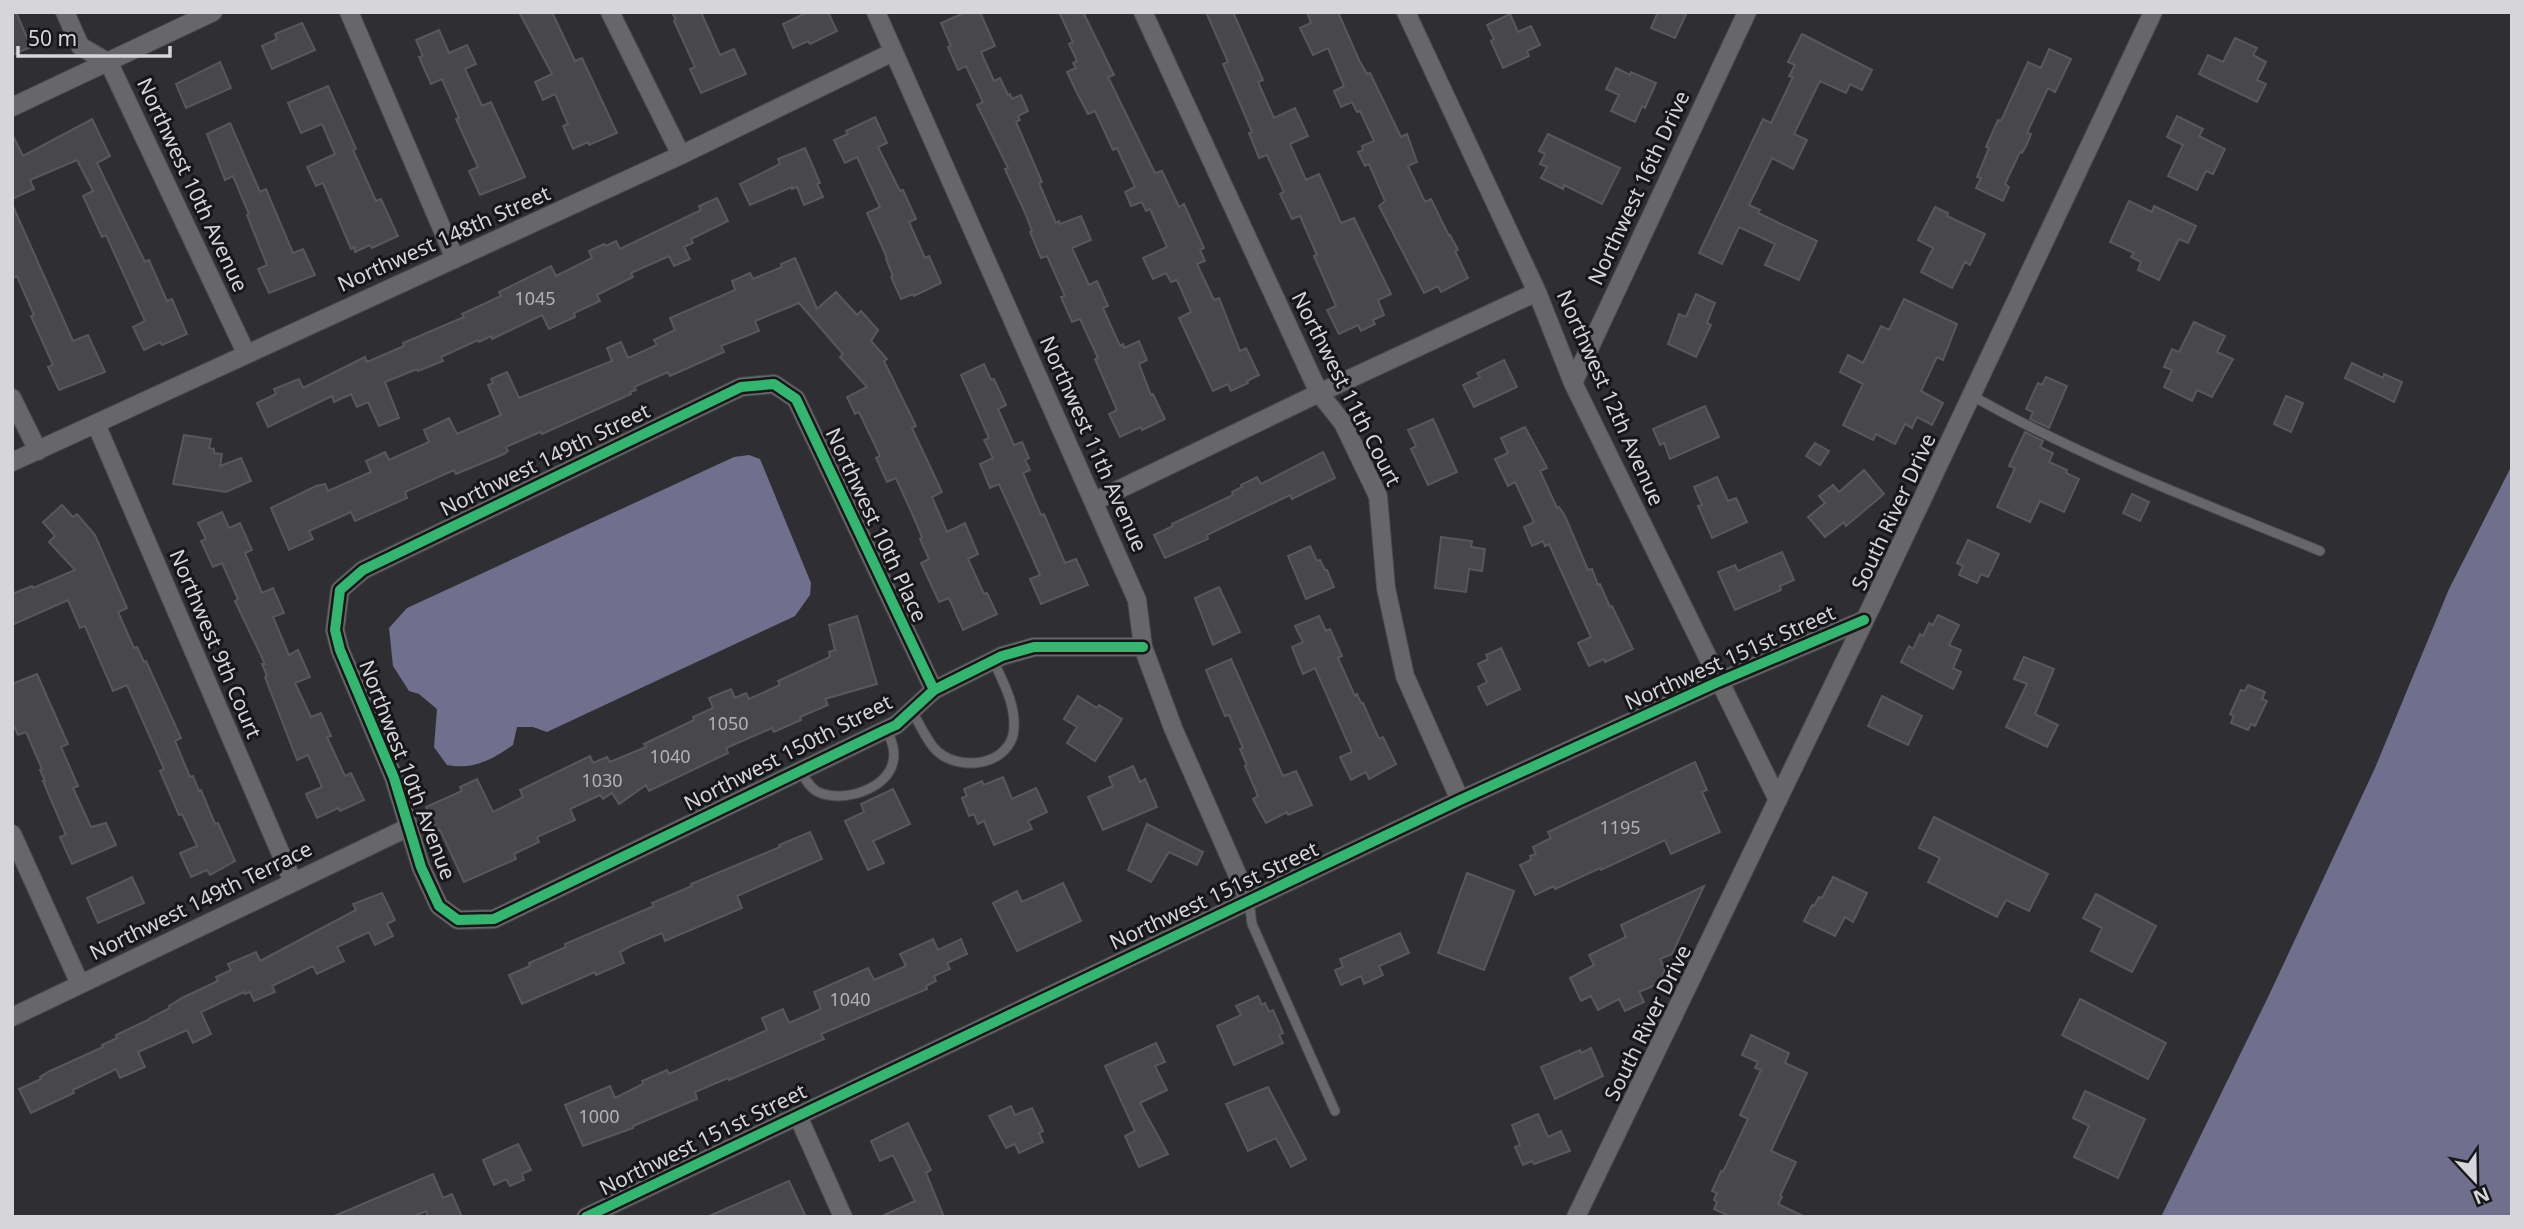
<svg xmlns="http://www.w3.org/2000/svg" width="2524" height="1229" viewBox="0 0 2524 1229" font-family="'Noto Sans',sans-serif">
<style>
.water{fill:#716f8e}
.building{fill:#48484c;stroke:#58585b;stroke-width:2}
.lines{fill:none;stroke-linecap:round;stroke-linejoin:round}
.service-casing{stroke:#4a4a4d;stroke-width:11}
.minor-casing{stroke:#4a4a4d;stroke-width:20}
.service{stroke:#67676a;stroke-width:9}
.minor{stroke:#67676a;stroke-width:18}
.cycleway-casing{stroke:#171719;stroke-width:15}
.cycleway{stroke:#33b770;stroke-width:10}
.labels{text-anchor:middle;stroke-width:6;stroke-linejoin:round;paint-order:stroke}
.number-label{font-size:18px;fill:#b2b2b6}
.street-label{font-size:21px;fill:#d6d6da;stroke:#171719}
</style>
<rect width="100%" height="100%" fill="#2f2f33"/>
<path class="water" d="M749 455 760 459 811 583 810 595 795 616 547 732 533 727H517L513 745C492 760 473 770 447 765L434 747 437 709 419 694 409 691 393 666 389 628 407 608 734 457Z
M2512 465V1217H2161L2270 993 2375 768 2449 589Z"/>
<path class="building" d="M12 12H16L31 47 12 55Z
M519 12H552L575 61 582 58 617 133 589 145 588 142 573 149 563 126 568 124 555 94 543 100 535 82 552 74Z
M672 12H701L720 55 734 49 746 74 701 93 690 69 695 67 674 21 676 20Z
M808 12H828L837 31 810 44 808 41 793 48 783 24Z
M966 12H980L995 46 981 52 994 81 1000 78 1008 95 1010 94 1012 99 1021 95 1028 111 1018 116 1020 120 1016 122 1042 182 1039 183 1056 223 1059 221 1060 224 1081 216 1091 240 1072 248 1089 285 1097 281 1108 306 1103 308 1120 346 1123 344 1124 348 1139 341 1147 360 1139 364 1151 395 1153 394 1165 419 1142 430 1141 427 1120 437 1109 414 1117 410 1095 359 1098 358 1080 319 1072 322 1061 297 1065 296 1047 256 1041 258 1030 232 1032 231 1026 215 1005 169 1008 168 977 105 983 102 966 66 958 70 948 47 951 46 941 23Z
M1059 12H1083L1114 75 1108 77 1155 173 1162 171 1179 207 1184 204 1204 248 1200 250 1205 261 1197 264 1214 300 1219 298 1240 351 1246 348 1259 375 1247 381 1248 383 1231 391 1228 384 1213 391 1179 318 1191 312 1177 280 1171 282 1166 273 1153 279 1143 258 1167 247 1150 209 1146 211 1142 202 1131 206 1125 192 1135 187 1117 148 1113 150 1095 111 1088 114 1076 91 1067 72 1076 68 1073 63 1077 61 1069 44 1073 42Z
M1206 12H1233L1263 80 1258 82 1274 118 1295 108 1308 136 1290 144 1306 180 1319 174 1341 223 1354 218 1391 294 1378 300 1384 315 1373 320 1375 324 1361 331 1358 325 1339 334 1327 310 1336 306 1314 256 1317 255 1300 216 1292 219 1280 194 1284 192 1267 155 1259 158 1249 133 1252 132 1223 64 1228 62Z
M1307 12H1338L1359 60 1367 74 1370 73 1401 137 1407 134 1417 162 1408 166 1425 202 1431 199 1449 236 1450 235 1458 250 1455 251 1468 278 1441 292 1438 286 1424 293 1379 206 1385 201 1369 164 1365 166 1358 152 1363 150 1362 146 1374 141 1360 111 1357 112 1352 102 1341 107 1334 91 1344 86 1328 48 1313 55 1300 28 1311 23Z
M1658 12H1687L1675 38 1651 28Z
M1510 14 1518 32 1531 26 1540 45 1527 51 1529 56 1503 68 1491 41 1494 39 1487 25Z
M302 23 315 50 272 69 262 46 277 39 275 34Z
M439 30 449 53 467 45 476 64 465 69 482 106 491 102 525 177 480 195 469 171 478 167 456 119 459 118 442 79 431 84 419 57 423 56 416 40Z
M1802 34 1872 70 1862 90 1850 84 1846 93 1820 81 1794 134 1807 140 1793 169 1772 158 1749 205 1760 210 1758 213 1817 241 1799 280 1765 265 1775 244 1739 227 1722 264 1699 253 1763 119 1771 123 1793 77 1789 76 1795 65 1788 62Z
M2235 38 2257 48 2253 55 2266 62 2257 80 2266 84 2257 102 2199 74 2208 55 2223 62Z
M2049 49 2071 59 2055 92 2048 88 2027 133 2031 134 2027 144 2022 153 2020 152 2005 184 2009 187 2003 201 1976 188 1981 178 1977 177 1989 148 1986 147 1998 120 2001 121 2028 62 2041 68Z
M220 62 231 88 186 108 176 84Z
M1616 68 1630 75 1631 72 1656 83 1645 108 1642 106 1635 122 1611 111 1619 95 1606 89Z
M328 86 356 149 353 150 376 201 381 199 398 236 372 248 370 245 355 252 354 247 351 249 323 183 316 186 307 167 335 154 322 124 301 133 288 103Z
M2177 116 2203 129 2199 136 2225 149 2213 174 2206 171 2197 190 2168 176 2183 145 2167 137Z
M875 117 887 143 878 147 900 191 903 190 916 219 909 222 925 258 929 256 941 283 914 296 913 294 901 299 891 277 893 276 886 259 887 258 867 213 880 207 857 157 845 163 834 140 848 134 846 131Z
M92 119 110 156 97 163 145 262 149 260 167 301 172 299 187 334 162 345 160 342 144 350 133 327 145 321 106 235 102 237 83 196 93 191 77 160 30 180 34 189 12 199V134L23 156Z
M230 123 260 192 266 189 293 253 303 249 315 275 269 293 258 269 267 265 247 215 249 214 233 176 225 180 207 134Z
M1548 134 1620 168 1602 204 1564 185 1563 189 1541 178 1547 167 1540 164 1545 154 1539 151Z
M805 148 820 183 817 184 823 197 804 205 797 187 792 189V187L750 205 740 184 780 164 778 159Z
M717 198 728 221 691 239 693 243 684 247 690 259 674 266 669 256 631 273 633 277 597 295 600 301 574 313 575 317 549 329 542 315 492 339 491 336 479 342 478 340 441 357 443 361 418 371 417 369 385 382 399 418 379 426 368 402 357 407 351 394 334 402 332 396 268 427 257 403 276 394 274 389 299 379 303 388 365 357 367 362 404 346 403 343 464 317 462 314 501 296 499 292 551 266 556 276 592 258 589 251 604 244 606 246 616 241 620 249 701 210 699 206Z
M2129 201 2152 212 2154 206 2196 226 2188 243 2179 239 2159 280 2138 270 2141 262 2131 257 2134 253 2110 242Z
M12 204 73 341 88 335 105 372 59 390 48 367 53 365 31 316 34 315 17 276 12 278Z
M1935 207 1948 213 1947 216 1985 234 1970 265 1965 262 1952 288 1921 272 1933 248 1918 240Z
M795 258 817 309 836 292 857 315 861 311 878 330 871 341 887 359 884 361 916 426 912 428 942 492 932 497 947 532 965 523 978 554 968 559 984 594 987 593 997 614 963 630 949 598 939 602 921 563 929 559 920 539 922 537 914 518 896 478 887 482 876 458 880 456 859 412 855 414 847 397 867 387 840 357 843 354 799 303 755 321 759 331 721 346 724 352 670 376 668 372 634 387 636 390 630 392 631 394 542 434 540 432 506 447 508 451 504 454 456 474 454 470 405 492 407 498 355 521 351 512 309 531 313 539 289 550 271 508 316 486 325 484 328 491 371 472 366 461 385 452 389 460 429 442 424 430 449 418 457 434 501 415 488 385 493 383 491 379 507 372 519 398 612 361 607 348 621 342 628 358 657 345 654 340 675 330 670 318 735 290 732 281 750 273 753 279 782 267 781 264Z
M1696 294 1715 303 1707 323 1711 325 1696 357 1668 344 1679 314 1686 317Z
M1904 299 1957 324 1943 360 1937 357 1921 391 1943 403 1932 425 1917 417 1912 428 1905 424 1895 444 1876 434 1873 440 1843 425 1863 384 1840 372 1848 355 1863 363 1881 326 1889 330Z
M2194 322 2225 336 2217 352 2233 359 2212 397 2197 390 2192 401 2164 387 2172 370 2164 367 2172 349 2179 352Z
M1504 360 1517 387 1474 407 1463 385 1480 377 1477 373Z
M2352 363 2383 378 2384 374 2402 382 2394 402 2345 378Z
M984 364 991 380 994 379 1006 405 998 409 1014 445 1022 442 1029 458 1025 460 1030 470 1023 473 1041 515 1044 514 1065 563 1076 559 1088 585 1041 604 1030 579 1040 575 1019 528 999 484 990 488 980 464 993 458 984 440 989 438 961 375Z
M2046 377 2067 386 2049 428 2030 419 2033 412 2026 409 2038 383 2042 385Z
M2286 396 2303 403 2291 432 2274 424Z
M1705 406 1719 437 1670 459 1664 443 1660 445 1653 429Z
M1433 419 1457 472 1428 485 1411 449 1416 446 1408 430Z
M1525 427 1547 468 1540 471 1557 508 1559 507 1565 516 1588 570 1592 569 1598 585 1600 584 1610 607 1612 606 1633 649 1605 662 1604 659 1589 666 1578 643 1591 637 1567 584 1549 544 1545 546 1543 541 1532 546 1524 527 1534 522 1515 482 1508 486 1495 459 1508 453 1501 438Z
M2025 432 2043 441 2040 447 2053 453 2049 462 2067 470 2066 473 2079 479 2064 512 2040 501 2030 522 1997 507 2015 468 2009 466Z
M184 435 211 439 209 448 214 449V453L222 454 220 466 241 458 251 481 226 492 173 484Z
M1815 443 1829 451 1820 465 1806 456Z
M1323 452 1335 478 1292 499 1290 495 1207 535 1208 539 1165 558 1154 535 1173 526 1172 524 1233 495 1232 492 1242 487 1241 485 1257 477 1261 484Z
M1864 470 1884 494 1846 526 1844 522 1825 537 1808 517 1825 503 1819 496 1833 485 1839 492Z
M1717 477 1728 501 1736 498 1747 522 1712 538 1698 506 1702 505 1694 487Z
M2132 494 2149 502 2140 521 2123 513Z
M62 505 73 517 77 514 95 535 127 608 118 612 134 648 137 647 144 662 146 661 181 738 175 741 190 777 193 776 199 791 201 790 215 824 218 823 235 861 210 875 207 870 191 877 180 853 197 846 182 814 179 815 160 771 164 769 127 685 113 691 85 626 80 628 68 600 12 625V594L32 586 33 588 75 570 49 542 55 536 43 522Z
M222 512 229 528 240 523 252 550 245 553 262 593 273 588 284 613 273 617 289 655 298 650 310 677 295 683 311 717 321 713 331 736 327 737 345 776 351 773 364 800 340 811 338 808 317 818 306 794 322 787 308 755 297 760 265 677 267 676 262 664H265L235 601 238 599 222 563 213 567 201 541 206 539 198 523Z
M1441 537 1472 541 1471 547 1485 549 1482 571 1469 569 1466 592 1435 588Z
M1968 540 1999 554 1988 577 1981 574 1977 583 1959 575 1963 566 1957 563Z
M1310 546 1317 561 1320 560 1325 570H1327L1334 587 1306 599 1288 556Z
M1782 552 1794 580 1780 586 1781 590 1735 610 1718 572 1735 565 1738 571Z
M1219 587 1240 632 1213 645 1195 598Z
M1938 615 1959 625 1949 645 1961 650 1953 668 1961 672 1953 689 1901 662 1909 646 1913 649 1920 634 1923 636 1929 623 1933 625Z
M857 616 877 684 825 699 828 705 800 717 801 720 774 732 772 728 726 748 728 753 649 791 646 785 619 804 612 793 603 799 600 795 570 809 575 820 537 837 539 842 514 854 516 859 464 882 440 830 437 831 426 807 462 791 460 787 477 779 493 812 523 797 520 790 590 756 593 763 607 757 610 762 646 747 644 744 694 720 693 717 713 708 709 698 731 689 735 698 746 693 749 699 780 685 778 681 830 657 829 652 835 650 829 625Z
M1319 616 1326 631 1330 629 1342 656 1338 658 1355 696 1357 694 1361 703H1363L1379 739 1383 737 1396 764 1369 779 1366 772 1351 780 1340 757 1352 752 1315 668 1303 674 1292 647 1303 642 1295 626Z
M1501 648 1520 689 1487 705 1478 687 1487 682 1478 664 1488 659 1486 655Z
M2024 657 2054 669 2035 714 2058 725 2047 747 2006 727 2027 684 2014 679Z
M1231 659 1283 776 1296 771 1312 805 1288 815 1287 812 1266 823 1253 799 1258 796 1245 766 1247 765 1240 749 1243 748 1229 715 1225 716 1206 670Z
M37 674 68 744 61 747 78 786 73 788 91 827 106 823 116 845 72 864 60 837 66 835 43 781H45L40 770 42 769 26 732 18 735 12 722V684Z
M2248 685 2265 692 2262 699 2267 701 2255 726 2251 724 2248 730 2231 723 2234 716 2230 714 2241 690 2245 691Z
M1078 696 1097 708 1099 705 1122 719 1095 761 1067 743 1077 727 1064 719Z
M1882 696 1922 716 1908 745 1868 726Z
M1695 762 1707 790 1702 792 1720 832 1671 854 1665 840 1601 870 1600 868 1555 889 1554 886 1535 895 1520 865 1531 860 1530 856 1536 854 1533 847 1551 838 1548 832Z
M1133 766 1140 782 1145 779 1157 807 1103 830 1088 797 1113 786 1109 777Z
M1003 777 1012 799 1036 788 1047 812 1028 821 1032 829 994 845 984 821 978 824 974 814 969 816 962 798 967 796 964 789 982 781 984 785Z
M893 789 910 824 873 841 884 863 868 870 845 821 864 812 861 804Z
M1934 817 2048 874 2029 911 2006 900 1997 917 1928 882 1940 858 1919 848Z
M1147 824 1203 852 1197 865 1169 852 1151 882 1128 870Z
M810 832 822 859 737 896 742 908 665 941 662 933 631 946 620 952 624 963 596 975 595 972 522 1004 509 975 530 966 529 963 566 947 565 944 654 906 652 903 692 886 691 884 780 847 779 845Z
M1467 873 1514 891 1484 970 1438 953Z
M132 877 144 903 98 923 87 898Z
M1833 877 1867 893 1853 922 1845 917 1835 936 1804 921 1812 905 1814 906 1819 897 1822 898Z
M1063 883 1081 921 1017 951 993 903 1017 891 1022 902Z
M1704 886 1672 954 1660 959 1665 969 1660 983 1639 992 1644 1002 1625 1011 1619 999 1598 1010 1591 996 1581 1001 1570 978 1594 965 1589 955 1626 937 1621 925Z
M382 893 395 920 387 924 393 936 375 945 369 932 337 947 344 961 317 974 313 966 272 986 275 992 254 1001 250 992 245 994 244 992 201 1012 211 1034 193 1043 187 1030 138 1052 145 1067 120 1078 116 1069 73 1090 74 1093 31 1113 19 1089 41 1079 40 1077 50 1071 103 1047 102 1045 117 1038 116 1035 150 1019V1018L170 1008 169 1006 182 998 218 981 216 977 231 970 228 964 256 952 260 961 356 910 353 904Z
M2096 894 2156 926 2132 972 2091 951 2102 928 2083 918Z
M1400 933 1409 953 1379 966 1383 975 1364 984 1361 976 1341 985 1335 970 1343 967 1340 959Z
M933 939 938 950 961 939 967 954 947 963 950 969 934 976 936 981 926 986 927 989 821 1034 824 1039 729 1080 728 1078 695 1092 697 1099 633 1126V1128L583 1146 565 1105 610 1086 615 1098 643 1084 642 1081 667 1070 669 1074 767 1030 762 1018 783 1009 789 1023 821 1009 814 992 868 968 874 980 906 966 900 954Z
M1258 996 1262 1005 1265 1003 1269 1012 1273 1010 1283 1033 1279 1035 1283 1043 1234 1065 1217 1026 1241 1015 1236 1006Z
M2080 999 2166 1043 2148 1079 2062 1035Z
M1751 1035 1789 1053 1785 1063 1807 1073 1771 1151 1796 1162 1780 1196 1782 1197 1778 1204 1805 1217H1731L1714 1209 1717 1202 1714 1200 1717 1193 1712 1191 1721 1171 1723 1172 1748 1119 1740 1115 1761 1070 1755 1068 1758 1062 1742 1055Z
M1156 1043 1165 1062 1155 1066 1167 1090 1140 1103 1168 1154 1139 1167 1125 1136 1135 1131 1105 1066Z
M1591 1048 1603 1076 1555 1099 1541 1067 1580 1050 1581 1053Z
M1268 1087 1306 1159 1291 1167 1276 1138 1248 1151 1226 1104Z
M2085 1091 2145 1119 2118 1178 2074 1157 2089 1126 2073 1118Z
M1011 1106 1015 1115 1032 1108 1043 1131 1039 1133 1043 1142 1019 1153 1015 1144 1006 1148 989 1116Z
M1538 1114 1548 1137 1561 1131 1570 1151 1534 1164 1532 1161 1523 1165 1515 1147 1520 1145 1512 1125Z
M908 1123 931 1170 926 1173 944 1217H880L915 1201 893 1155 880 1161 871 1141Z
M518 1144 531 1170 522 1174 524 1180 510 1186 506 1179 494 1185 483 1160Z
M433 1174 443 1198 452 1194 462 1217H428L426 1211 413 1217H332Z
M789 1181 806 1217H707Z"/>
<g class="lines">
<defs>
<path id="service" d="M1971 395C2081 458 2203 503 2320 551
M912 711C919 723 925 737 934 748 957 774 1013 766 1014 727 1015 703 1003 682 993 660
M800 771C805 779 810 788 818 792 842 803 887 790 893 762 896 751 891 740 887 729
M1249 901 1252 924 1335 1111"/>
<path id="minor" d="M65 12 80 46 109 63 246 353
M349 12 455 259
M610 12 681 155
M876 12 1137 600 1143 647 1173 728 1249 901
M1143 12 1319 393 1343 423 1378 496 1386 588 1405 676 1460 800
M1406 12 1537 292 1573 383 1778 800
M12 107 213 12
M1573 383 1747 12
M12 398 38 451
M96 424 293 882
M12 462 681 155 893 52
M1095 501 1319 393 1537 292
M934 690 796 399 774 384 741 387 363 570 340 590 335 630 340 650 394 778 421 867 439 906 458 920 494 919 887 729 896 725 934 690 1002 656 1034 647H1143
M12 834 80 984
M12 1017 409 827
M798 1116 843 1217
M586 1217 1460 800 1718 682 1864 620
M1576 1217 1873 603 2153 12"/>
</defs>
<use href="#service" class="service-casing"/>
<use href="#minor" class="minor-casing"/>
<use href="#service" class="service"/>
<use href="#minor" class="minor"/>
<defs>
<path id="cycleway" d="M934 690 796 399 774 384 741 387 363 570 340 590 335 630 340 650 394 778 421 867 439 906 458 920 494 919 887 729 896 725 934 690 1002 656 1034 647H1143
M586 1217 1460 800 1718 682 1864 620"/>
</defs>
<use href="#cycleway" class="cycleway-casing"/>
<use href="#cycleway" class="cycleway"/>
</g>
<g class="labels">
<g class="number-label">
<text x="535" y="305">1045</text>
<text x="728" y="730">1050</text>
<text x="670" y="763">1040</text>
<text x="602" y="787">1030</text>
<text x="1620" y="834">1195</text>
<text x="850" y="1006">1040</text>
<text x="599" y="1123">1000</text>
</g>
<g class="street-label">
<text transform="translate(192 185) rotate(65)" y="7">Northwest 10th Avenue</text>
<text transform="translate(1639 188) rotate(-65)" y="7">Northwest 16th Drive</text>
<text transform="translate(444 239) rotate(-24)" y="7">Northwest 148th Street</text>
<text transform="translate(1346 389) rotate(63)" y="7">Northwest 11th Court</text>
<text transform="translate(1610 398) rotate(66)" y="7">Northwest 12th Avenue</text>
<text transform="translate(1093 444) rotate(66)" y="7">Northwest 11th Avenue</text>
<text transform="translate(545 460) rotate(-26)" y="7">Northwest 149th Street</text>
<text transform="translate(1894 512) rotate(-65)" y="7">South River Drive</text>
<text transform="translate(876 525) rotate(65)" y="7">Northwest 10th Place</text>
<text transform="translate(215 644) rotate(67)" y="7">Northwest 9th Court</text>
<text transform="translate(1730 658) rotate(-24)" y="7">Northwest 151st Street</text>
<text transform="translate(788 753) rotate(-27)" y="7">Northwest 150th Street</text>
<text transform="translate(407 770) rotate(69)" y="7">Northwest 10th Avenue</text>
<text transform="translate(1214 896) rotate(-25)" y="7">Northwest 151st Street</text>
<text transform="translate(201 901) rotate(-26)" y="7">Northwest 149th Terrace</text>
<text transform="translate(1648 1023) rotate(-64)" y="7">South River Drive</text>
<text transform="translate(703 1140) rotate(-26)" y="7">Northwest 151st Street</text>
</g>
</g>
<rect width="2524" height="1229" fill="none" stroke="#d6d6da" stroke-width="28"/>
<g transform="translate(2475 1180) rotate(158)" stroke="#171719" stroke-width="5" paint-order="stroke">
<path d="M0-5L12 26L0 18L-12 26Z" fill="#d6d6da"/>
<text y="-10" font-size="19" font-weight="bold" text-anchor="middle" fill="#d6d6da">N</text>
</g>
<path d="M18 46v10h152v-10" fill="none" stroke="#d6d6da" stroke-width="3.5"/>
<text x="28" y="46" font-size="21" fill="#d6d6da" stroke="#171719" stroke-width="5" paint-order="stroke">50 m</text>
</svg>
